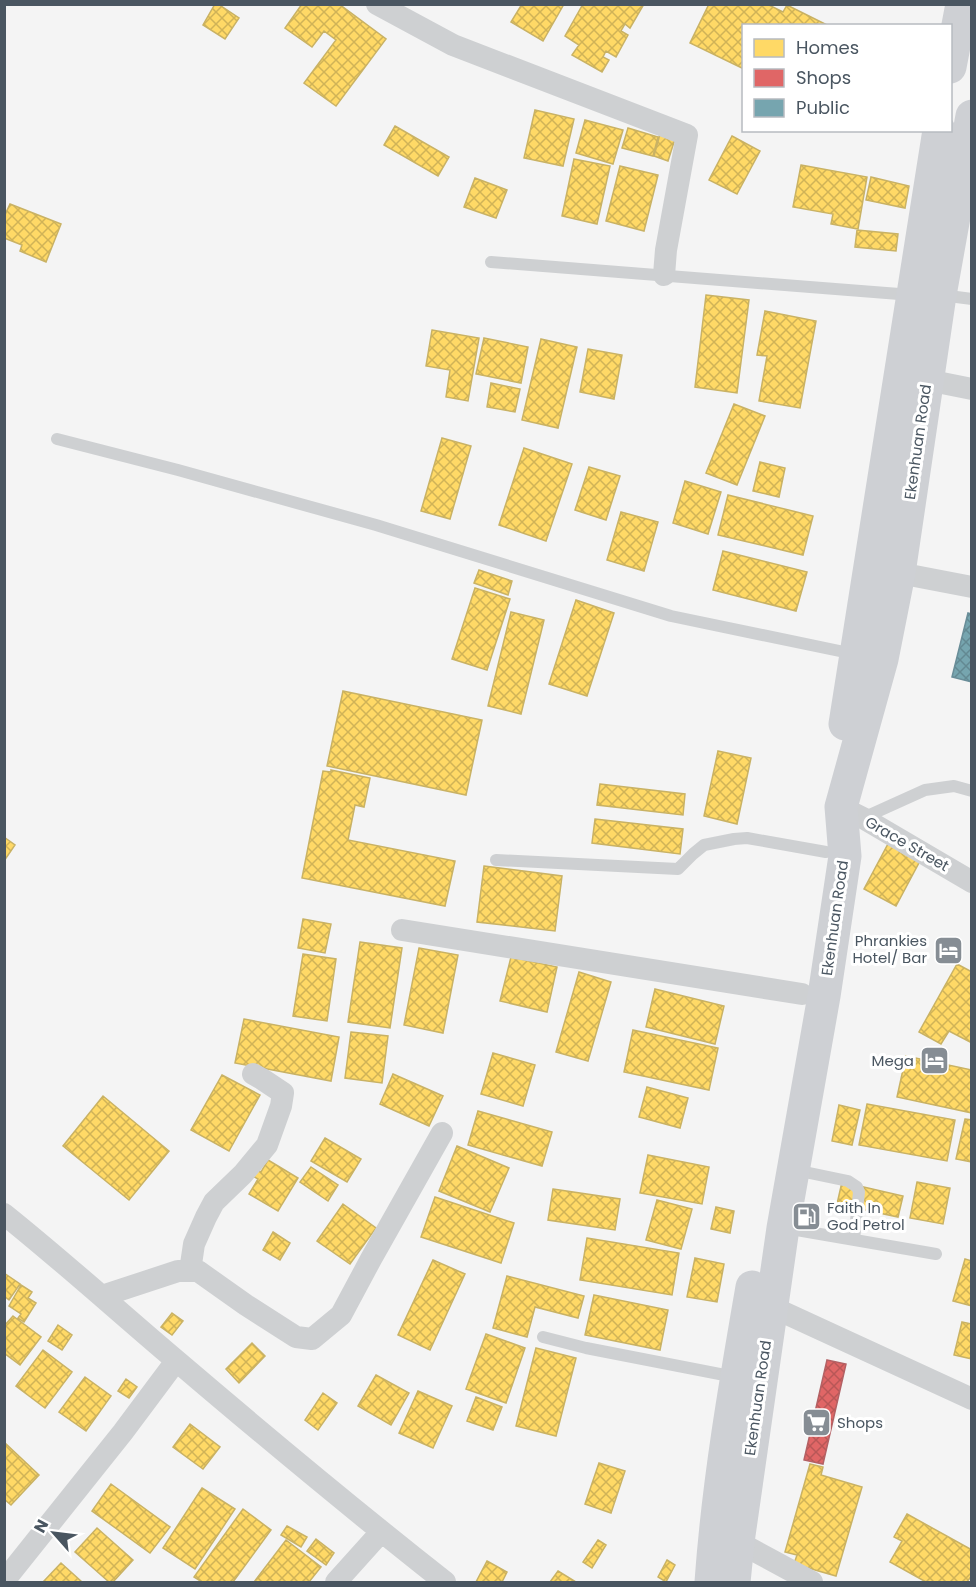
<svg xmlns="http://www.w3.org/2000/svg" width="976" height="1587" viewBox="0 0 976 1587" font-family="Poppins,sans-serif">
<style>
.homes{fill:url(#homes-cross-hatch);stroke:#c9b264;stroke-width:1.5}
.shops{fill:url(#shops-cross-hatch);stroke:#b36164;stroke-width:1.5}
.public{fill:url(#public-cross-hatch);stroke:#698d98;stroke-width:1.5}
.lines{fill:none;stroke-linecap:round;stroke-linejoin:round}
.service{stroke:#ced0d2;stroke-width:12}
.minor{stroke:#ced0d2;stroke-width:22}
.secondary{stroke:#ced0d4;stroke-width:33}
.labels{text-anchor:middle;stroke-width:6;stroke-linejoin:round;paint-order:stroke}
.street-label{font-size:15px;fill:#4a5661;stroke:#fff}
.poi-label{font-size:15px;fill:#4a5661;stroke:#fff;text-anchor:end}
</style>
<defs>
<pattern id="homes-cross-hatch" width="8" height="8" patternUnits="userSpaceOnUse" patternTransform="scale(1.5)"><rect width="8" height="8" fill="#ffd966"/><path d="M0 0l8 8M0 8l8-8" fill="none" stroke="#d0b357"/></pattern>
<pattern id="shops-cross-hatch" width="8" height="8" patternUnits="userSpaceOnUse" patternTransform="scale(1.5)"><rect width="8" height="8" fill="#e06666"/><path d="M0 0l8 8M0 8l8-8" fill="none" stroke="#b85757"/></pattern>
<pattern id="public-cross-hatch" width="8" height="8" patternUnits="userSpaceOnUse" patternTransform="scale(1.5)"><rect width="8" height="8" fill="#76a5af"/><path d="M0 0l8 8M0 8l8-8" fill="none" stroke="#638992"/></pattern>
</defs>
<rect width="100%" height="100%" fill="#f4f4f4"/>
<path class="homes" d="M215 4H218L239 18 225 39 203 25Z
M302 4H339L386 39 336 106 304 83 336 40 324 31 312 47 285 28Z
M522 4H564L543 41 511 22Z
M583 4H644L630 28 625 24 621 31 628 35 616 57 606 51 603 57 609 60 602 72 572 55 579 45 565 36Z
M709 4H767L783 12 787 5 829 26H744V69L690 43Z
M535 110 574 119 563 166 524 158Z
M585 120 623 130 613 164 576 153Z
M395 126 449 157 438 176 384 145Z
M628 128 658 137 653 156 622 148Z
M660 134 675 139 668 161 654 156Z
M732 136 760 151 737 194 709 180Z
M574 159 610 166 597 224 562 216Z
M801 165 867 177 858 229 831 224 833 214 793 207Z
M620 166 658 175 644 231 606 221Z
M871 177 909 186 905 208 866 200Z
M475 178 507 190 496 218 464 207Z
M10 204 61 224 46 262 20 251 22 245 4 238V217Z
M857 230 898 234 896 251 855 247Z
M706 295 749 300 737 393 695 387Z
M765 311 816 321 800 408 759 401 767 356 757 355Z
M432 330 479 338 468 401 446 397 450 370 426 366Z
M484 338 528 347 521 383 476 374Z
M541 339 577 347 558 428 522 420Z
M588 349 622 355 614 399 580 392Z
M491 383 520 389 515 412 487 407Z
M734 404 765 416 737 485 706 473Z
M442 438 471 446 450 519 421 511Z
M524 448 572 464 546 541 499 525Z
M760 462 785 468 779 497 753 491Z
M589 467 620 476 606 520 575 510Z
M685 481 721 492 708 534 673 523Z
M728 495 813 516 803 555 718 535Z
M621 512 658 522 644 571 607 560Z
M723 551 807 572 796 611 713 590Z
M479 570 512 581 508 595 474 583Z
M475 588 510 599 487 670 452 659Z
M576 600 614 613 587 696 549 684Z
M511 612 544 620 521 714 488 706Z
M343 691 482 720 466 795 327 766Z
M718 751 751 758 737 824 704 816Z
M331 770 370 778 364 807 355 805 348 840 455 861 445 906 302 878 323 771 331 772Z
M600 784 685 794 683 815 597 805Z
M595 819 683 829 680 854 592 843Z
M4 837 15 845 4 861Z
M889 842 921 859 896 906 864 889Z
M484 866 562 876 555 931 477 922Z
M303 919 331 924 325 953 298 948Z
M360 942 402 948 390 1028 348 1022Z
M419 948 458 955 443 1033 404 1025Z
M303 954 336 959 327 1021 293 1016Z
M511 957 557 967 547 1012 500 1001Z
M957 964 972 972V1043L949 1031 941 1044 919 1032Z
M579 972 611 982 588 1061 556 1052Z
M655 989 724 1006 715 1044 646 1027Z
M244 1019 339 1037 331 1081 235 1063Z
M633 1030 718 1048 709 1090 624 1072Z
M351 1032 388 1036 382 1083 345 1078Z
M493 1053 535 1065 523 1106 481 1094Z
M906 1056 972 1070V1113L897 1097Z
M393 1074 443 1096 429 1126 380 1104Z
M222 1075 260 1095 229 1151 191 1130Z
M647 1087 688 1098 680 1128 639 1117Z
M103 1096 169 1151 129 1200 63 1146Z
M867 1104 955 1120 947 1161 859 1145Z
M839 1105 860 1110 852 1145 832 1141Z
M478 1111 552 1132 542 1166 468 1145Z
M965 1119 972 1120V1162L956 1159Z
M325 1138 361 1159 347 1182 311 1161Z
M457 1146 509 1168 490 1212 439 1191Z
M648 1155 709 1167 702 1204 640 1193Z
M268 1160 298 1178 278 1211 249 1194 258 1179 251 1175 255 1168 261 1172Z
M311 1167 338 1185 328 1201 300 1182Z
M842 1182 903 1196 898 1217 837 1204Z
M917 1182 950 1188 943 1224 910 1218Z
M553 1189 620 1199 615 1230 548 1220Z
M435 1197 514 1223 501 1263 421 1237Z
M657 1200 692 1209 681 1249 646 1240Z
M343 1204 376 1228 350 1264 317 1241Z
M716 1207 734 1211 730 1233 711 1229Z
M273 1232 290 1243 280 1260 263 1250Z
M587 1238 679 1253 672 1295 580 1280Z
M695 1258 724 1264 717 1302 687 1297Z
M965 1259 972 1261V1306L953 1301Z
M433 1260 465 1274 430 1350 398 1335Z
M4 1273 20 1284 9 1300 4 1296Z
M507 1276 584 1296 578 1318 535 1307 527 1337 493 1328Z
M21 1285 32 1292 28 1298 36 1303 24 1322 18 1318 21 1314 9 1306Z
M594 1295 668 1310 660 1350 585 1335Z
M172 1313 183 1321 172 1335 161 1327Z
M13 1316 41 1337 20 1365 4 1353V1326Z
M962 1322 972 1324V1359L954 1355Z
M58 1325 72 1335 62 1350 48 1341Z
M486 1334 525 1348 506 1403 466 1389Z
M252 1343 265 1356 239 1383 226 1369Z
M536 1348 576 1358 556 1436 516 1426Z
M43 1350 72 1372 45 1408 16 1386Z
M376 1375 409 1393 391 1425 358 1406Z
M85 1377 111 1396 86 1431 59 1412Z
M126 1379 137 1387 129 1398 118 1391Z
M418 1391 452 1406 433 1448 399 1433Z
M323 1393 337 1403 318 1430 305 1420Z
M476 1397 502 1407 493 1430 467 1421Z
M190 1424 220 1447 203 1469 173 1447Z
M4 1442 39 1475 11 1505 4 1499Z
M599 1463 625 1471 611 1513 585 1504Z
M810 1464 823 1467 821 1475 862 1487 836 1576 794 1564 797 1555 785 1552Z
M111 1484 170 1527 150 1553 92 1511Z
M202 1488 235 1509 195 1569 163 1548Z
M243 1509 271 1530 233 1582H202L194 1577Z
M907 1514 972 1550V1575L967 1582H926L890 1562 902 1541 894 1537Z
M287 1526 307 1537 301 1547 281 1535Z
M97 1528 133 1560 113 1582H109L75 1552Z
M316 1539 334 1553 326 1565 307 1551Z
M286 1540 321 1567 309 1582H254Z
M598 1540 606 1545 592 1568 583 1562Z
M667 1560 675 1565 666 1582 658 1577Z
M487 1561 507 1572 502 1582H476Z
M61 1563 82 1582H43Z
M558 1571 576 1582H550Z"/>
<path class="shops" d="M827 1360 846 1364 823 1464 804 1460Z"/>
<path class="public" d="M968 613 972 614V682L952 677Z"/>
<g class="lines">
<path class="service" d="M491 262 912 295
M941 295 972 299
M57 439 178 470 376 525 671 616 854 654
M863 818 925 790 954 786 972 791
M496 860 678 869 693 854 704 845 734 839 747 838 826 852
M795 1170 848 1181 857 1187 859 1192 854 1240
M785 1228 936 1254
M543 1337 586 1348 735 1377"/>
<path class="minor" d="M377 4 453 45 687 135 666 250 664 275
M927 380 972 389
M899 573 972 587
M841 807 863 818 972 882
M402 930 802 994
M4 1214C64 1262 120 1313 178 1362 266 1437 355 1511 445 1582
M190 1271 194 1244 206 1217 214 1202 243 1174 267 1145 281 1106 283 1093 262 1079 253 1074
M102 1296 178 1271H198L246 1305 296 1337 312 1339 341 1315 371 1259 442 1133
M772 1307 972 1399
M738 1542 812 1582
M4 1581 123 1432 176 1361
M336 1582 381 1532"/>
<path class="secondary" d="M950 67 962 4
M845 724 939 130
M711 1582C718 1483 735 1385 752 1287
M734 1582 738 1542 783 1228 824 996 845 856 841 807 882 659 899 573 940 295 972 116"/>
</g>
<defs>
<symbol id="hotel-square" viewBox="-11 -11 22 22"><rect x="-9" y="-9" width="18" height="18" rx="4" fill="#868d94" stroke="#fff"/><path d="M-6-4.5h1.5V1H6V5H4.5V3h-9V5H-6ZM-4 0a1.8 1.8 0 1 1 3.6 0ZM.5 0V-2.5h3Q6-2.5 6 0Z" fill="#fff"/></symbol>
<symbol id="fuel-square" viewBox="-11 -11 22 22"><rect x="-9" y="-9" width="18" height="18" rx="4" fill="#868d94" stroke="#fff"/><path d="M-5.5-6h7V0h2V4h1.3V-2.5L3-4.5l.8-.8L6-3V5H2.5V1h-1V6h-7ZM-4.2-4.7v3.2H.2V-4.7Z" fill="#fff"/></symbol>
<symbol id="supermarket-square" viewBox="-11 -11 22 22"><rect x="-9" y="-9" width="18" height="18" rx="4" fill="#868d94" stroke="#fff"/><path d="M-6-5.5h2.5l.6 2H6L4.5 2H-2.5L-4.4-4H-6ZM-1.5 3.2a1.3 1.3 0 1 0 .1 0ZM3 3.2a1.3 1.3 0 1 0 .1 0Z" fill="#fff"/></symbol>
</defs>
<g fill-rule="evenodd">
<use href="#hotel-square" x="932" y="934" width="33" height="33"/>
<use href="#hotel-square" x="918" y="1044" width="33" height="33"/>
<use href="#fuel-square" x="790" y="1200" width="33" height="33"/>
<use href="#supermarket-square" x="800" y="1406" width="33" height="33"/>
</g>
<g class="labels">
<g class="street-label">
<text transform="translate(918 442) rotate(-82)" y="5">Ekenhuan Road</text>
<text transform="translate(907 844) rotate(30)" y="5">Grace Street</text>
<text transform="translate(835 918) rotate(-82)" y="5">Ekenhuan Road</text>
<text transform="translate(758 1398) rotate(-82)" y="5">Ekenhuan Road</text>
</g>
<g class="poi-label">
<text x="927" y="946">Phrankies<tspan x="927" dy="17">Hotel/ Bar</tspan></text>
<text x="914" y="1066">Mega</text>
<text x="827" y="1213" text-anchor="start">Faith In<tspan x="827" dy="17">God Petrol</tspan></text>
<text x="837" y="1428" text-anchor="start">Shops</text>
</g>
</g>
<rect width="976" height="1587" fill="none" stroke="#4a5661" stroke-width="12"/>
<rect x="742" y="24" width="210" height="108" fill="#ffffff" stroke="#b7bbc0" stroke-width="1.5"/>
<rect x="754" y="39" width="30" height="18" fill="#ffd966" stroke="#b7bbc0" stroke-width="1.5"/>
<text x="796" y="54" font-size="18" fill="#4a5661">Homes</text>
<rect x="754" y="69" width="30" height="18" fill="#e06666" stroke="#b7bbc0" stroke-width="1.5"/>
<text x="796" y="84" font-size="18" fill="#4a5661">Shops</text>
<rect x="754" y="99" width="30" height="18" fill="#76a5af" stroke="#b7bbc0" stroke-width="1.5"/>
<text x="796" y="114" font-size="18" fill="#4a5661">Public</text>
<g transform="translate(54 1533) rotate(298)" stroke="#ffffff" stroke-width="4.5" paint-order="stroke">
<path d="M0-4.5L10 22L0 15L-10 22Z" fill="#4a5661"/>
<text y="-9" font-size="16" font-weight="bold" text-anchor="middle" fill="#4a5661">N</text>
</g>
</svg>
